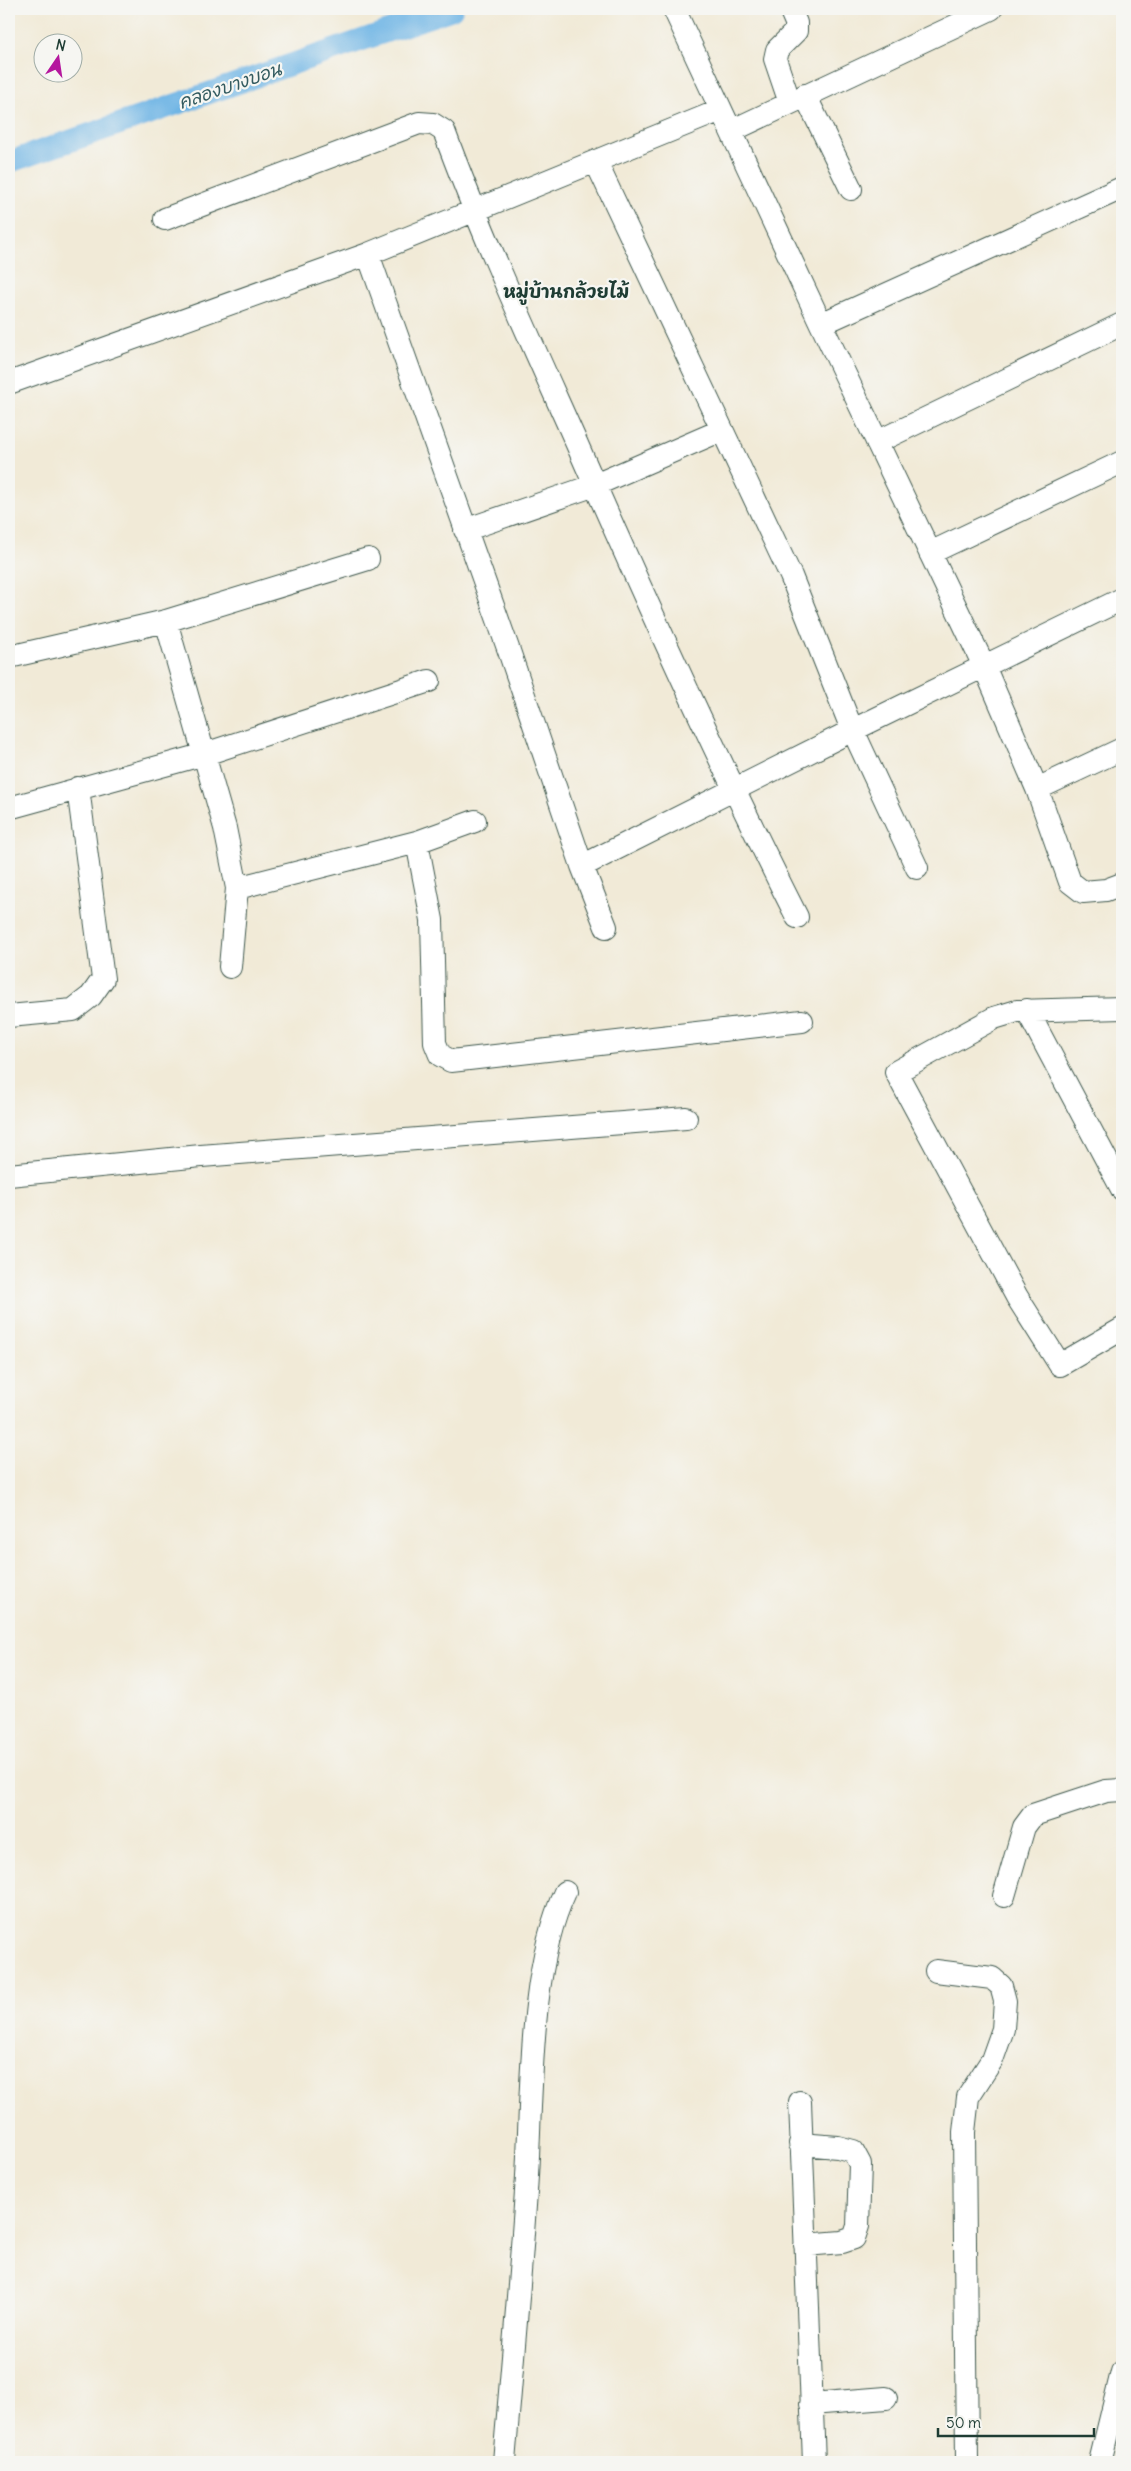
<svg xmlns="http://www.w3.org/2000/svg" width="1131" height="2471" viewBox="0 0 1131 2471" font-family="Delius,'Playpen Sans Thai',sans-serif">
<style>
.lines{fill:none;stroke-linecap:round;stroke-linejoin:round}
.canal{stroke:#6fb5e5;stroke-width:22}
.minor-casing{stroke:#3e574c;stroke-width:24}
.minor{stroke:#fff;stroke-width:22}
.labels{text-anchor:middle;stroke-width:4.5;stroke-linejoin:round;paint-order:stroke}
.water-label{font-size:18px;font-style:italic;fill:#335b60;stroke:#f6f6f2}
.neighbourhood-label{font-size:18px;font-weight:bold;fill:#1f3d34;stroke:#f6f6f2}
</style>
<rect width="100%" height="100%" fill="#f6f6f2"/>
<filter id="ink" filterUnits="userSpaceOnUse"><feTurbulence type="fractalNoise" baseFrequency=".02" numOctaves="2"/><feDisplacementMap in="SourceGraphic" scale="10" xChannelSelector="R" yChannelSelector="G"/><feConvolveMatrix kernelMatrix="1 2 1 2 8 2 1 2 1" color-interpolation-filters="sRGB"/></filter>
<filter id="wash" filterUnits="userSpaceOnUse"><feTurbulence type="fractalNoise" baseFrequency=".0096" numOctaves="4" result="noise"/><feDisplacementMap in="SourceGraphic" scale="20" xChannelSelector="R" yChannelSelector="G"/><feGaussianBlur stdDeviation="1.12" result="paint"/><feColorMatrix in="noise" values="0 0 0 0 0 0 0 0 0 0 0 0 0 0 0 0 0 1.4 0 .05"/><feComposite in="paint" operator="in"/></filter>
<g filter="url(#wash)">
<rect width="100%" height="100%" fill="#f1ead7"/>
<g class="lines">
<path class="canal" d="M9 162 452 9"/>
</g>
</g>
<g filter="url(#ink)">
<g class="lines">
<defs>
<path id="minor" d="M674 9 821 324 984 666 1037 789 1070 882 1083 892 1106 890 1122 884
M790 9 796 23V31L777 50 775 59 790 103
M805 95 851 189
M731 131 991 9
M596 162 791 576 849 722 917 868
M165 219 419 123 433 124 444 131C483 237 530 339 576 442 646 602 718 761 797 917
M368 254 509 651 582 866 606 927
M821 324 1122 188
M9 383 368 254 721 110
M877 442 1122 324
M465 530 595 485 722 430
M930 553 1122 462
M166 621 225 828 237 888 230 967
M9 657 166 621 368 559
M1037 789 1122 749
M9 808 205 754 429 681
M417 842 432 920 435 1043 440 1055 451 1061 802 1021
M582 866 853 730 1122 599
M237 888 417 842 475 821
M1122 1008 1017 1011 994 1018 896 1072 1017 1297 1060 1365 1122 1329
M1027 1010 1122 1189
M9 1016 73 1010 91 996 103 979 78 788
M9 1175 201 1156 686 1118
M1004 1896 1024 1827 1033 1815 1106 1791 1122 1790
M936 1971 992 1978 1001 1986 1005 2001 1003 2029 992 2060 968 2097 964 2132 967 2462
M800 2102 814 2462
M800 2144 838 2147 853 2151 860 2164 858 2226 854 2238 842 2242 805 2245
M811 2404 886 2398
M504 2462C512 2367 521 2271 527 2176 532 2091 529 1969 565 1892
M1100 2462 1122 2372"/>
</defs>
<use href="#minor" class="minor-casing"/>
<use href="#minor" class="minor"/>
</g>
</g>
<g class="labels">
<g class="water-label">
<text transform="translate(230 86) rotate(-19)" y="6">คลองบางบอน</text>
</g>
<g class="neighbourhood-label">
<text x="566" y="298">หมู่บ้านกล้วยไม้</text>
</g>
</g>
<rect width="1131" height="2471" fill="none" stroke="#f6f6f2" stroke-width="30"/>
<g transform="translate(58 58) rotate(13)"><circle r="24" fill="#f6f6f2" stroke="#a0aca6"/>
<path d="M0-4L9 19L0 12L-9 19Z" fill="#b5179e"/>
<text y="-8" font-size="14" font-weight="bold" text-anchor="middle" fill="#1f3d34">N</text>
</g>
<path d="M938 2428v8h156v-8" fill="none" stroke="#1f3d34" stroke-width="2.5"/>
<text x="946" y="2428" font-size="15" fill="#1f3d34" stroke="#f6f6f2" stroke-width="4" paint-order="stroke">50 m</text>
</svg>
